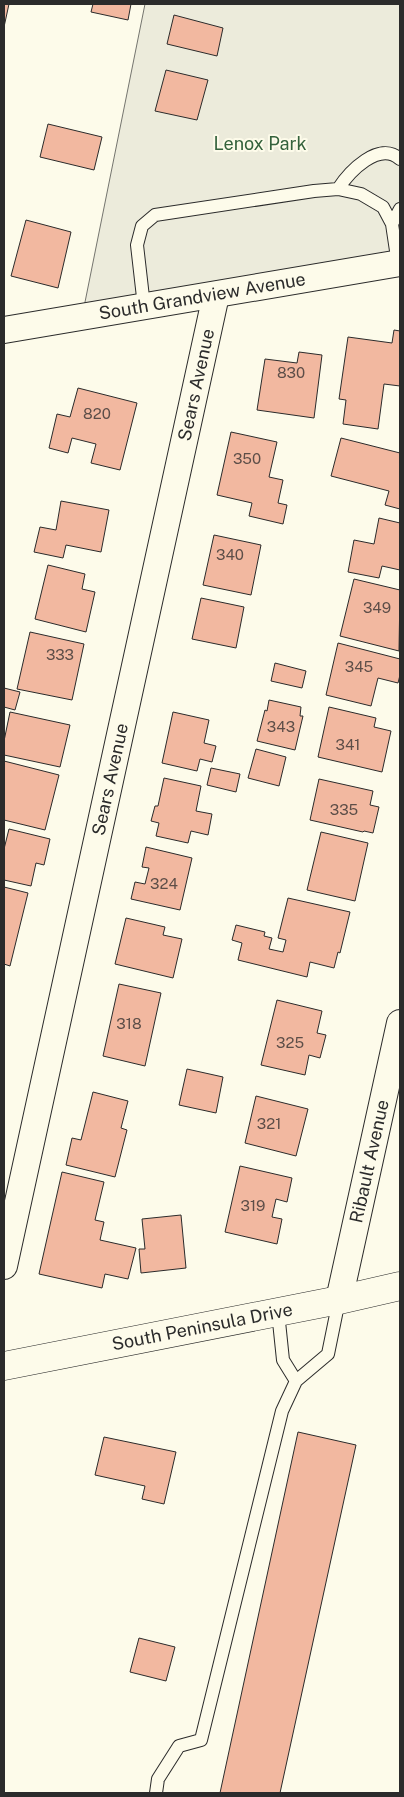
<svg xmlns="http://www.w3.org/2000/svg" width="404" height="1797" viewBox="0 0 404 1797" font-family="'Public Sans',sans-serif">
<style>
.green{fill:#ecebdb;stroke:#74746e}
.building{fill:#f2b8a0;stroke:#2b2b2b}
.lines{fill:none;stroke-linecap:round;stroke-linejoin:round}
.service-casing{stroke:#2b2b2b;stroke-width:14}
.minor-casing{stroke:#2b2b2b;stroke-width:28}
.secondary-casing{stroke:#2b2b2b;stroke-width:29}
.service{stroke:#fdfbea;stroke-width:12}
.minor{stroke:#fdfbea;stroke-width:26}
.secondary{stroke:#fdfbea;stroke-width:28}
.labels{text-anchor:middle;stroke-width:4;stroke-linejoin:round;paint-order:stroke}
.number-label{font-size:15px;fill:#5d4e48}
.park-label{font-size:18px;fill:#34623c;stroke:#fdfbea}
.street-label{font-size:18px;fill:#2b2b2b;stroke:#fdfbea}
</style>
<rect width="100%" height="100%" fill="#fdfbea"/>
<path class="green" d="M145 4H400V263L82 317Z"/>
<path class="building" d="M4 4H9L4 27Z
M93 4H131L128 20 91 12Z
M174 15 223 28 217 56 167 44Z
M166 70 208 80 197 120 155 111Z
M48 124 102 137 94 170 40 157Z
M26 220 71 232 58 288 11 276Z
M394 330 400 331V386L384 384 378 429 343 424 346 400 339 399 348 337 392 343Z
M299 352 322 355 314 418 257 410 265 359 297 363Z
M78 388 137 403 120 470 91 463 96 444 72 438 68 453 49 448 57 414 70 417Z
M231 432 277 442 269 477 283 480 278 503 287 505 283 524 249 516 252 503 217 495Z
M341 438 400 453V509L385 505 389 491 331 476Z
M61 501 109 510 101 552 66 545 63 558 34 552 40 527 56 530Z
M379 518 400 523V570L382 566 379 578 348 572 354 540 374 544Z
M214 535 261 545 251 595 203 585Z
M48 565 85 574 82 589 95 592 86 632 35 619Z
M354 579 400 590 399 651 340 636Z
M201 598 244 607 236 648 192 639Z
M30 632 84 644 72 700 17 689Z
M338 643 400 659V675L398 683 378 678 371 706 326 695Z
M275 663 306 671 302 688 271 681Z
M4 688 20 692 15 710 4 707Z
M269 700 301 707 300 716H303L295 750 257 741 265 710 267 711Z
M329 707 376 718 374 727 391 731 382 772 318 757Z
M10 712 70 725 60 767 4 755V741Z
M173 712 209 720 204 743 216 746 212 762 200 759 197 771 162 763Z
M256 749 286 757 279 786 248 778Z
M4 761 59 775 45 830 4 820Z
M211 768 240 774 236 792 207 785Z
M164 778 201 786 196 811 212 814 208 835 191 831 188 843 156 836 159 823 151 821 155 806H158Z
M319 779 373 791 370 805 379 807 373 833 364 831 363 832 310 820Z
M9 829 50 839 44 865 36 863 31 886 4 880V849Z
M321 832 368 843 355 901 307 890Z
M146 847 192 858 180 910 131 899 135 882 145 884 149 868 142 867Z
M4 887 28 893 10 966 4 964Z
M288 898 350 912 340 953 338 952 334 968 310 962 307 977 238 960 242 943 232 940 236 925 265 932 264 936 272 938 269 949 283 952 286 940 278 938Z
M126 918 165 927 163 935 182 939 173 978 115 964Z
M119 984 161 993 145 1066 103 1056Z
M277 1000 322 1011 317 1033 326 1035 320 1058 309 1055 305 1075 261 1065Z
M187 1069 223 1077 216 1113 179 1105Z
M93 1092 128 1101 121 1128 127 1130 115 1177 66 1165 72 1138 81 1140Z
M256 1096 308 1109 296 1156 245 1143Z
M240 1166 292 1178 287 1202 276 1199 272 1217 282 1219 277 1244 225 1232Z
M62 1172 104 1182 95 1220 104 1222 100 1240 136 1248 128 1279 105 1274 102 1288 39 1274Z
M181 1215 186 1268 141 1273 139 1249H145L142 1219Z
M298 1432 356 1445 280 1793H220Z
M104 1437 176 1452 164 1504 142 1499 145 1486 95 1475Z
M139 1638 175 1647 166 1681 130 1672Z"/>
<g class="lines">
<defs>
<path id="service" d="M338 189C349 172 379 140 400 159
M392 224 400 209
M144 306 137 245 142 226 155 215 314 191 338 189 361 194 383 207 392 224 398 264
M278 1312 283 1360 296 1381
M156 1793 158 1779 179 1746 201 1740 282 1411 296 1381 328 1354 339 1300"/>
<g id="minor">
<path id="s1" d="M4 330 400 263"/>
<path id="s2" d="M4 1266 216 295"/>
<path id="s3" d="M339 1300 400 1023"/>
</g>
<g id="secondary">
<path id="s4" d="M4 1366 339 1300 400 1286"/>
</g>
</defs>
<use href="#service" class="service-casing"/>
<use href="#minor" class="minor-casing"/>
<use href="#secondary" class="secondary-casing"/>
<use href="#service" class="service"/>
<use href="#minor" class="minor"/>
<use href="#secondary" class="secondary"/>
</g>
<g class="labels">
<g class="number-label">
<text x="291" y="378">830</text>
<text x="97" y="419">820</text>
<text x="247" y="464">350</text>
<text x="230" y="560">340</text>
<text x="377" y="613">349</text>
<text x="60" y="660">333</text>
<text x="359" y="672">345</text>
<text x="281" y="732">343</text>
<text x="348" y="750">341</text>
<text x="344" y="815">335</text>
<text x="164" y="889">324</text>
<text x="129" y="1029">318</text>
<text x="290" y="1048">325</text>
<text x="269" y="1129">321</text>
<text x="253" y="1211">319</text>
</g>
<g class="park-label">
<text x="260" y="150">Lenox Park</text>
</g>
<g class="street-label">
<text dy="6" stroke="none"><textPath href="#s1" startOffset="201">South Grandview Avenue</textPath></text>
<text dy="6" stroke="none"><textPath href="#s2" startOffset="902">Sears Avenue</textPath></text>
<text dy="6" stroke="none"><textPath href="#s2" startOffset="498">Sears Avenue</textPath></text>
<text dy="6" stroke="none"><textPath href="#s3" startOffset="142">Ribault Avenue</textPath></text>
<text dy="6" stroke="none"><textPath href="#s4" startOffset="202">South Peninsula Drive</textPath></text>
</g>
</g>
<rect width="404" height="1797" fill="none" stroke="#2b2b2b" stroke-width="10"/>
</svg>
